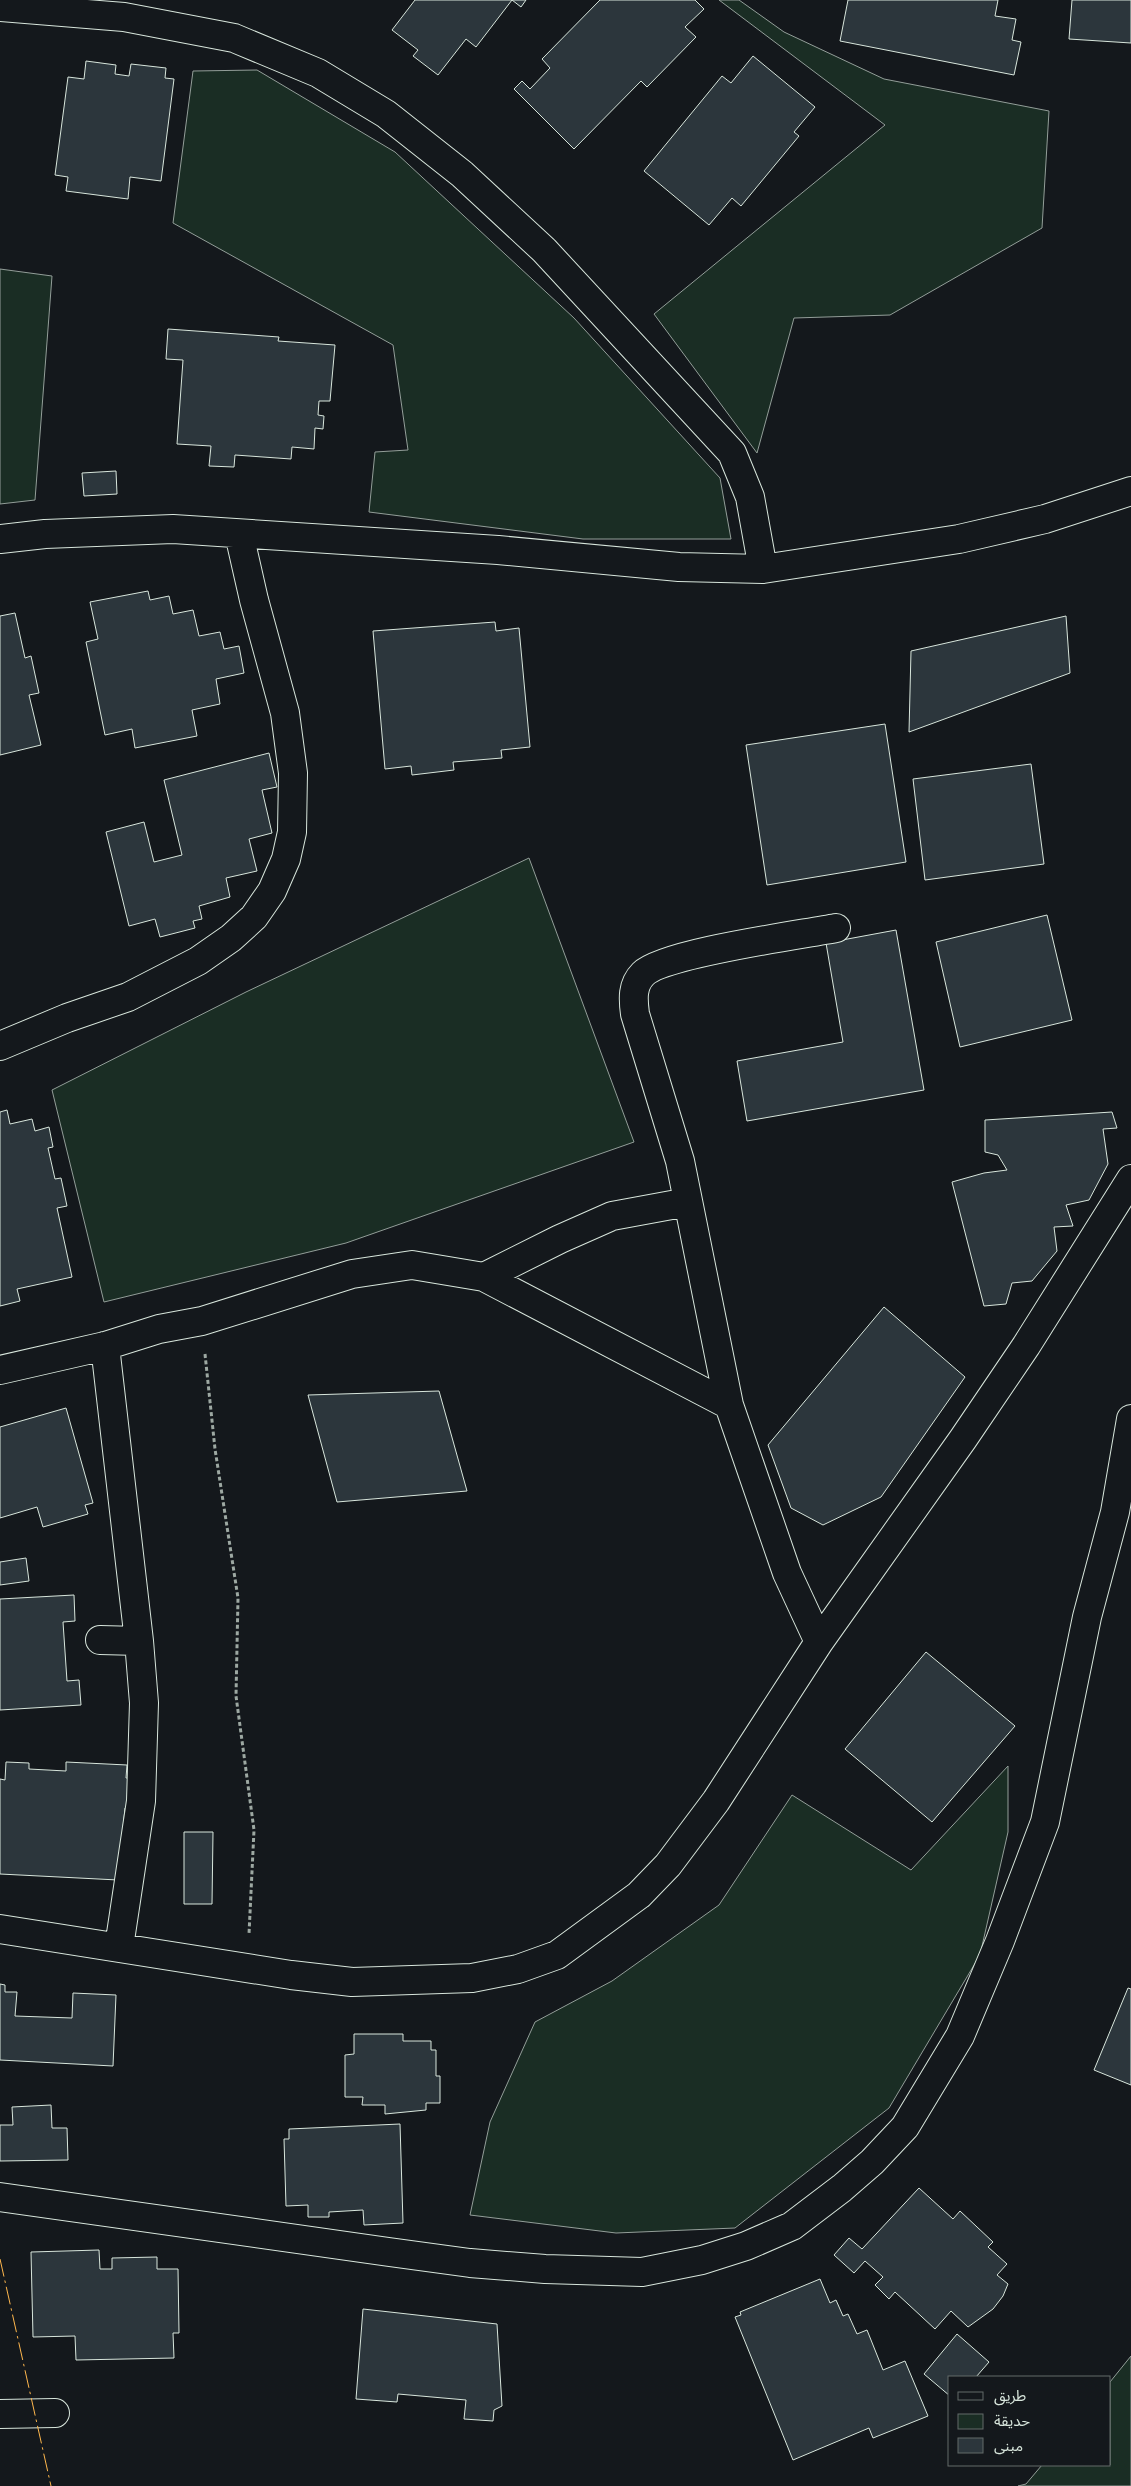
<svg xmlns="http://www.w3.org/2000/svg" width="1131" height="2486" viewBox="0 0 1131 2486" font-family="Signika,'Noto Sans Arabic',sans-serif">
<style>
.green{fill:#1a2d24;stroke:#939e99}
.building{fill:#2c363c;stroke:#d8e6dc}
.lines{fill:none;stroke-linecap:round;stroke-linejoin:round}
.minor-casing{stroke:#d8e6dc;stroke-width:30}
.path{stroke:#9da8a2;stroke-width:3;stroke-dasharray:4 2.5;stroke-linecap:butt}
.minor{stroke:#14181c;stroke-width:28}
.power{stroke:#ffb74d;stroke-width:1;stroke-dasharray:18 4 2.5 4;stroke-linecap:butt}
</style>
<rect width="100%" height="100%" fill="#14181c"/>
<path class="green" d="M719 0H739L784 32 884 79 1049 111 1042 228 890 315 794 318 757 453 654 314 885 125Z
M257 70 395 152 574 318 720 478 731 539H583L369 512 375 452 408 450 393 345 173 223 193 71Z
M0 269 52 276 35 500 0 504Z
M529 858 634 1142 346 1243 104 1302 52 1090 246 992Z
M1008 1766V1832L980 1955 889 2108 735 2228 616 2233 470 2215 490 2122 535 2022 612 1981 719 1905 792 1795 911 1870Z
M1131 2356V2486H1018L1026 2484 1042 2465H1110V2382Z"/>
<path class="building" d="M415 0H526L521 7 512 0 476 47 466 39 438 75 413 56 418 50 392 30Z
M600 0H695L704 9 685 27 696 37 647 87 641 81 574 149 514 89 522 81 530 89 550 68 542 59Z
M848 0H998L995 16 1016 19 1012 40 1021 42 1014 75 840 41Z
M1072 0H1131V43L1069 39Z
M753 56 815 107 794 132 799 136 741 206 732 198 709 225 644 171 722 76 731 83Z
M86 61 116 65 115 74 129 76 131 64 166 68 165 78 174 79 161 181 130 177 128 199 66 191 68 177 55 175 68 77 84 79Z
M168 329 279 337 278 341 335 345 330 401H319L318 415 324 416 323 429 315 428 314 449 292 447 291 459 235 455 234 467 209 466 211 446 177 444 183 360 166 359Z
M116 471 117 494 84 496 82 473Z
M148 591 150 600 169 596 173 614 193 610 199 636 220 632 224 649 239 646 244 673 216 679 220 704 192 710 197 736 135 748 132 729 105 735 86 642 98 639 90 602Z
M15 613 25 658 31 656 39 693 29 695 41 745 0 755V616Z
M1066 616 1070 673 909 732 911 651Z
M495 622 496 631 519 628 530 747 501 750 502 758 453 762 454 770 412 775 411 766 385 769 373 631Z
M885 724 906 862 767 885 746 745Z
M269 753 277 787 262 790 272 833 249 839 257 871 226 878 230 897 199 906 202 919 193 921 195 928 160 937 155 919 129 926 106 832 144 822 154 862 182 855 164 780Z
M1031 764 1044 864 925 880 913 779Z
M1047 915 1072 1020 960 1047 936 942Z
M896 930 924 1090 747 1121 737 1061 843 1042 826 943Z
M7 1110 10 1124 32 1119 35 1131 49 1127 53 1147 48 1148 55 1179 61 1178 67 1206 57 1208 72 1277 17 1289 20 1301 0 1306V1112Z
M1112 1112 1117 1128 1103 1129 1108 1164 1089 1200 1066 1205 1073 1226 1054 1227 1057 1251 1032 1281 1012 1283 1006 1304 984 1306 952 1182 984 1173 1007 1170 998 1155 985 1152V1120Z
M884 1307 965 1377 881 1497 823 1525 791 1508 768 1445Z
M439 1391 467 1491 337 1502 308 1395Z
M66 1408 93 1503 85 1505 88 1514 43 1527 37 1507 0 1518V1427Z
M26 1558 29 1581 0 1585V1562Z
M74 1595 75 1621 63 1622 67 1681 79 1680 81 1705 0 1710V1599Z
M926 1652 1015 1726 932 1822 845 1749Z
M6 1762 29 1763V1769L66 1771V1762L127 1765 126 1778H133L131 1809 125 1808 118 1880 0 1874V1779L5 1780Z
M184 1832H213L212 1904H184Z
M0 1984 5 1985V1992H17L15 2016 72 2018 73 1993 116 1995 113 2066 0 2060Z
M1128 1988 1131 1989V2085L1094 2070Z
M354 2034H403V2041H431V2050H436V2076H440V2103H426V2110L385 2114V2105H362L363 2097H345V2055L354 2054Z
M51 2105 52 2128H67L68 2160 0 2161V2125H13L12 2107Z
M400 2124 403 2223 364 2225 363 2210 329 2212V2217H308V2205L286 2206 284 2139H289V2129Z
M919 2188 953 2219 960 2211 993 2242 988 2247 1007 2264 997 2275 1008 2284 1003 2296 993 2309 968 2327 951 2311 935 2329 895 2292 889 2299 875 2285 883 2277 865 2261 854 2273 834 2255 849 2238 862 2249Z
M99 2250 100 2269H112V2258L157 2257V2269H178L179 2333H173L174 2358 76 2360 75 2336 33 2337 31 2252Z
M820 2279 830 2303 836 2300 843 2316 848 2314 857 2334 867 2330 883 2370 905 2361 928 2416 873 2438 869 2428 793 2460 735 2317 741 2315 740 2312Z
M363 2309 497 2324 502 2406 494 2410 493 2421 464 2419 466 2400 398 2394 397 2402 356 2399Z
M957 2334 989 2362 976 2377H950V2396L924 2374Z"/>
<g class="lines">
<defs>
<path id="minor" d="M0 7 124 17 234 38 318 73 386 114 462 174 544 250 732 453 750 497 763 569
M0 539 45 534 173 529 498 550 679 567 763 569 959 539 1045 519 1131 491
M0 1046 67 1018 128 997 198 961 231 938 254 917 272 891 286 859 292 832 293 773 285 713 254 600 239 534
M484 1277 560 1239 612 1216 688 1202
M105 1346 139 1641 144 1703 141 1801 119 1947
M0 1370 105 1346 159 1329 202 1321 352 1274 412 1265 484 1277 729 1405 787 1573 819 1642
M729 1405 680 1161 635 1014C633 999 632 985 643 974 664 953 800 935 836 928
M100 1640 139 1641
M0 1929 291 1975 352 1982 472 1978 518 1969 557 1955 639 1895 668 1865 716 1801 819 1642 963 1439 1026 1346 1131 1179
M0 2197 389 2252 470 2263 545 2269 642 2272 702 2260 746 2246 792 2226 842 2188 872 2162 905 2127 960 2036 1000 1941 1045 1822 1087 1617 1115 1512 1131 1419
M0 2414 55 2413"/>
</defs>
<use href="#minor" class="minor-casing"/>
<path class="path" d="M205 1354 215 1449 238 1598 236 1696 254 1830 249 1934"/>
<use href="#minor" class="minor"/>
<path class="power" d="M0 2259 51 2486"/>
</g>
<rect x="948" y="2376" width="162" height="90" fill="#14181c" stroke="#626a69"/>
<rect x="958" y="2392" width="25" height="8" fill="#14181c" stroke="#626a69"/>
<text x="994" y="2401" font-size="15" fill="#d8e6dc">طريق</text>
<rect x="958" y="2414" width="25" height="15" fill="#1a2d24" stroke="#626a69"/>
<text x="994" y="2426" font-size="15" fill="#d8e6dc">حديقة</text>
<rect x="958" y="2438" width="25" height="15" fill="#2c363c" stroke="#626a69"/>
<text x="994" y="2451" font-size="15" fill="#d8e6dc">مبنى</text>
</svg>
